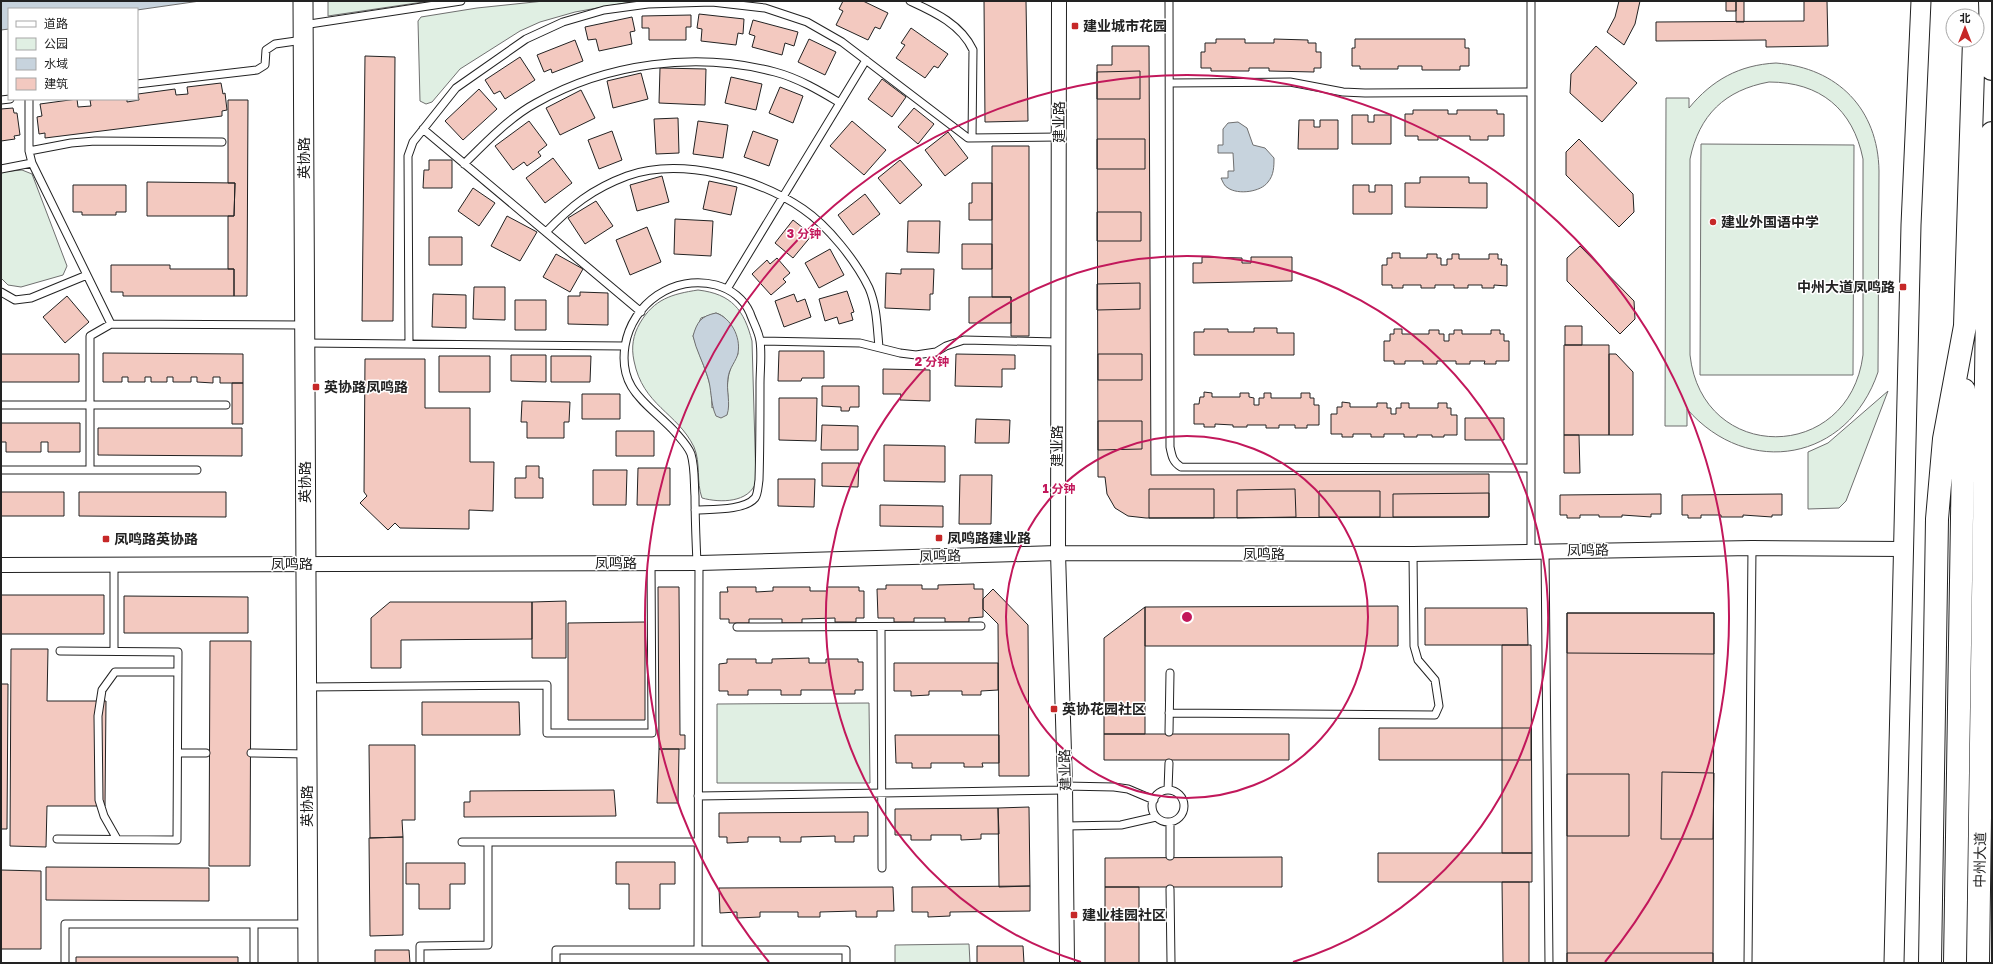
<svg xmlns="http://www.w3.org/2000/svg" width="1993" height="964" viewBox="0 0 1993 964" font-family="'Golos Text','Noto Sans SC',sans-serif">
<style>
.green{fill:#e0efe3;stroke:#6f6f6f;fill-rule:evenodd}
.water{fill:#c7d3dd;stroke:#6f6f6f}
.building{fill:#f3c9c0;stroke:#222}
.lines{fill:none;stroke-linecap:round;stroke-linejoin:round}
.lane-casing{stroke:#222;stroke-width:9}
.street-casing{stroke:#222;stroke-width:16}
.secondary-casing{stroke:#222;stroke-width:21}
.highway-casing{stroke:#222;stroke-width:24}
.lane{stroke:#fff;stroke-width:7}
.street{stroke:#fff;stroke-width:14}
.secondary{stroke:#fff;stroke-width:19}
.highway{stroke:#fff;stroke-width:22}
.ring{fill:none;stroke:#c2185b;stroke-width:2}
.poi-dot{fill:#c62828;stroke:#fff;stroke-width:1.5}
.labels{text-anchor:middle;stroke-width:3;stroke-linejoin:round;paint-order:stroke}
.poi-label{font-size:14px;font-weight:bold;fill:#222;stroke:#fff;text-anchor:start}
.street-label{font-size:14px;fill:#222;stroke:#fff}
.centre{fill:#c2185b;stroke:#fff;stroke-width:2}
.ring-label{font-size:12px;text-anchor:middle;font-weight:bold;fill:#c2185b;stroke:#fff;stroke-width:3;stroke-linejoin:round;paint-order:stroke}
</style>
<rect width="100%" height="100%" fill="#fff"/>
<path class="green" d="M328 1H430L328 16Z
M544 1H636L575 12 540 22 520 31 460 69 432 102 426 104 420 101 418 21 421 17 477 8Z
M1776 63C1838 68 1878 109 1879 171L1878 372C1848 461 1748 479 1687 409V426H1665L1666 98H1689V108C1712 80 1739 65 1776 63ZM1769 82C1820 82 1853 109 1863 159V355C1849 464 1702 464 1690 355V159C1699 115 1725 90 1769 82Z
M1701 144 1854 145 1853 375H1700Z
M22 170 32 174 67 266 63 275 21 287 8 285 1 278V172Z
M698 290C732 294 744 310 752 341L756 482C749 503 720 503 702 498 696 482 701 463 694 447 677 412 643 406 634 361 631 347 633 335 640 323 654 299 672 294 698 290ZM716 313C733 318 734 338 738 354 729 367 726 381 728 397L712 408 711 388 707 375 693 336 701 318Z
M1888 391 1846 501 1839 508 1808 509V452L1828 443Z
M869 703 870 783H717V704Z
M969 944 970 963H895V945Z"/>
<path class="water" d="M1 1H200L137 10 9 9V29L1 30Z
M1238 122 1247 128 1253 145 1265 148 1274 158C1274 166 1274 175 1268 182 1261 192 1238 195 1228 188 1224 186 1223 182 1221 178H1228V171H1234L1233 153H1218V145H1223V129L1228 123Z
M716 313C731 318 741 337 738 353 737 360 729 368 728 378 726 391 731 403 727 415L721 418 716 416C710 403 712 388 707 375 703 362 696 350 693 336 697 322 701 316 716 313Z"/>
<path class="building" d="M843 1H863L888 13 880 29 875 27 868 40 836 25 843 11 839 9Z
M984 1H1026L1028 121 985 122Z
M1619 1H1640L1635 24 1624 45 1607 32 1615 17Z
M1726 1H1736V11H1726Z
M1736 1H1744V22H1736Z
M1804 1H1827L1828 46 1766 47V40L1656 41V22L1804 21Z
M699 14 744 19 743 34 738 33 736 45 701 41 702 29 697 28Z
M691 15V27H686V40H649V28H642V16Z
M632 17 635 31 630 32 632 44 599 51 596 39 588 40 585 27Z
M753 20 798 32 794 46 785 43 782 55 752 47 755 36 749 34Z
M911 28 948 54 938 68 934 66 925 78 896 58 905 45 901 43Z
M809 39 836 52 825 75 798 62Z
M1216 39H1245V43H1274V39L1308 40V43H1316V52H1321V68H1314V72L1269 71V68H1249V71H1211V68H1201V52H1205V43H1216Z
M1355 39H1465V48H1469V66H1460V70H1422V66H1398V69H1360V66H1352V48H1355Z
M575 40 583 61 552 73 551 69 544 72 537 55Z
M1112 46H1149L1151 475 1489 474V517L1146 518 1128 516 1115 508 1107 494 1105 477H1098L1097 65H1112Z
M1596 46 1637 83 1602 122 1570 93 1571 74Z
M365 56 395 57 393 321H362Z
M520 57 535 80 505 99 500 91 494 94 485 80Z
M660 68 706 69 705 105 659 103Z
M1140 71V99H1097V72Z
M641 73 648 99 613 108 607 81Z
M731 77 762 84 756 110 725 103Z
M882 79 906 97 892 117 868 99Z
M221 83 223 94 225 93 227 110 222 111V116L45 138V133L39 134 37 117 42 116 40 104 77 99 78 107 91 106 90 100 98 99H127V102L139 100 138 94 175 89 176 95 188 94 187 87Z
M780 87 803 96 793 123 769 113Z
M479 89 497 109 463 140 445 121Z
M581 90 595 118 560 135 546 108Z
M228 100H248L247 296H234V269H228V216H234L235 183H228Z
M13 108 14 113H17L20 135 14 136 15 139 1 141V109Z
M914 108 934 124 918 144 898 127Z
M1413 110H1448V114H1457V110H1497V114H1504V136H1488V140H1470V136H1438V140H1418V136H1405V114H1413Z
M1352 115H1368V122H1374V115H1391V144H1352Z
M678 118 679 153 656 154 654 119Z
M1299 120H1314V127H1320V120H1338V149H1298Z
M529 121 547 145 538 152 541 156 527 166 524 162 513 170 495 146Z
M698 121 728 125 723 158 693 154Z
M852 121 886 150 864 175 830 146Z
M612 131 622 160 599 169 588 140Z
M753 131 778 140 769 166 744 157Z
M948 132 968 158 945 176 925 150Z
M1097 139H1145V169H1097Z
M1579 139 1633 194 1634 212 1619 227 1566 175V152Z
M992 146H1029V336H1011V297H992Z
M553 158 572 183 545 203 526 178Z
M429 160H452V188H423L424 170H429Z
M900 160 922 185 900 204 878 178Z
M662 176 669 202 637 211 630 185Z
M1420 177H1469V183H1487V208L1405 207V183H1420Z
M709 181 737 187 731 215 703 209Z
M147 182 235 183 234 216H147Z
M972 183H992V220H969V203H972Z
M73 185H126V212H116V215H82V212H73Z
M1353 185H1369V192H1375V185H1392V214H1353Z
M473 188 495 203 479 226 458 211Z
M865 194 880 214 853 235 838 215Z
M596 201 613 226 585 244 568 218Z
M1097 212H1141V241H1097Z
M507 216 537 232 520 261 491 246Z
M675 219 713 221 711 256 674 254Z
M793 220 812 235 793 258 775 243Z
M908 221H940L939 253 907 252Z
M647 227 661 262 630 275 616 240Z
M429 237H462V265H429Z
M962 244H992V269H962Z
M1580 246 1634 301 1635 319 1620 334 1567 281V258Z
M830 249 844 275 819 288 805 263Z
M1392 253H1400V258H1427V254H1437V258H1441V265H1447V259H1452V254H1459V259H1489V254H1498V259H1502L1501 265H1507V286L1494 285V288H1482V285H1468V288H1454V285H1435V288H1421V285H1403V288H1392V285H1382V265H1387V258H1392Z
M556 254 583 269 570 292 543 277Z
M1202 257 1242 258V263H1251V257H1292V281L1193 283V263H1202Z
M777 258 790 273 783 279 786 282 771 295 752 274 767 260 770 264Z
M111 265H170V269H234V296H123V292H111Z
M901 269H934L933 294H930V310L885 308 886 273 901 274Z
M1140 283V309L1097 310V284Z
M474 287H505V320L473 319Z
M847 291 854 312 851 313 853 320 839 324 837 317 825 321 819 299Z
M580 292 608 293V325L568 324V296H580Z
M433 294 466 295V328L432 327Z
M794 294 797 302 805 299 811 317 784 327 775 301Z
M67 296 89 322 65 343 43 317Z
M969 297H1011V323H969Z
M515 300H546V330H515Z
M1565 326H1582V345H1565Z
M1254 328H1277V333H1294V355H1194V332H1204V329H1228V332H1254Z
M1394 329H1402V334H1429V330H1439V334H1444V341H1449V334H1454V330H1462V334H1491V330H1500V334H1504V341H1509V361H1496V364H1484L1485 361H1470V364H1456V361H1437V364H1423V361H1405V364H1394V361H1384V341H1390V334H1394Z
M1564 345H1609V435H1564Z
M779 351H824V378H802L801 381H778Z
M103 353 243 354V383H220V377H213V383L197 382V377H191V382H173V377H167V382H151V377H145V382H128V377H122V382H103Z
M1 354H79V382H1Z
M956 354 1015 355V369H1002V387L955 386Z
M1098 354H1142V380H1098Z
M1609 354H1616L1633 372V435H1609Z
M511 355H546V382L511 381Z
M439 356H490V392H439Z
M551 356H591L590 382H551Z
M365 359H425V408H470V462H494L493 511 469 510V529L400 528 395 523 388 530 360 503 367 496 364 492Z
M883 369 930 370V401L900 400 901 394H883Z
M232 383H243V424H232Z
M822 386H859V407H850L849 411H841V407L822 406Z
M1204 392 1212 393V397H1240V393H1249V397L1254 398V405H1259V398H1264V393H1271V398H1301V393H1310V398H1314V405H1319V425H1307V428H1295V425H1279V428H1266V425H1247V427H1233V425L1215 424V427H1204V424H1194V404H1199L1200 397H1204Z
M582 394H620V419H582Z
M779 398H817L816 441 779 440Z
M522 401 570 402 569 422H564V438H527V422H521Z
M1342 402 1350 403V407H1377V403H1387V408H1391V414H1396V408H1401V403H1409V408H1438V403H1447V408H1451V415H1457V435H1444V437H1432V435H1417V437H1404V434H1384V437H1371V434H1353V437H1342V434H1331V414H1337V407H1342Z
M1465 418H1504V440H1465Z
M976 419 1010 420 1009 443H975Z
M1098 421H1142V449L1098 450Z
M1 423H80V452H48V442H41V452H6V442H1Z
M822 425 858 426V450H821Z
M98 428H242V456L98 455Z
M616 431H654V456H616Z
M1564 435H1579L1580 473H1564Z
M884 445 945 446V482L884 481Z
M822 463H859L858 487 822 486Z
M526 466H539V478H543V498H515V478H526Z
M638 468H670V505H637Z
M593 470H627L626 505H593Z
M960 475H992L991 524H959Z
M778 479H815L814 507 778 506Z
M1149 489H1214V518H1149Z
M1295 489 1296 517 1237 518V490Z
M1319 491H1380V517H1319Z
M1 492H64V516H1Z
M79 492H226V517L79 516Z
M1489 493V517H1393V494Z
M1661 494V514H1651V517L1622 515V517H1599V515H1580V518H1567V515H1560V495Z
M1782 494V515H1772V517L1743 515V517H1721V515H1701V518H1688V515H1682V495Z
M880 505 943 506V527L880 526Z
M974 584V589H983V617L969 618V622H945V618H914V622H894V618H878L877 589H886V585H922V589H938V585Z
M658 587H679L680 735H685V749H659Z
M727 587H756V592L773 591V587H810V591H827V587H859V591H864V618H856V622H835V618L802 619V623H782V619H749V623H729V619H720V592H728Z
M993 589 1028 625 1029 776H999L998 624 983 609V599Z
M1 595H104V634H1Z
M124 596 248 597V633H124Z
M566 601V658H532V602Z
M390 602H532V639L401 640V668H371V618Z
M1398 606V646H1145V607Z
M1145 607V734H1104V638Z
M1425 608H1527L1528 645H1425Z
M1567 613H1714V654L1567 653Z
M1567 613H1714L1713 963H1567Z
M645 622V720H568V623Z
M210 641H251L250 866H209Z
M1502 645H1531L1532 853H1502Z
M11 649H48L47 701H106L105 806H47L46 847 10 846Z
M809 658V663H826V659H858V662H863V690H855V694H834V690H801V695H781V690H748V695H728V691H719V664L727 663V659H756V663H772V659Z
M894 663H998V690L981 691V695H962V691H929V695L911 696V691H894Z
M1 684H8L7 829H1Z
M422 702H519L520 735H422Z
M1379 728H1531V760H1379Z
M1104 734H1289V760H1104Z
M895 735H999V763H982L983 767H964V763H931V768H912V763H896Z
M369 745H415V820H402L403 837 370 838Z
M659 749H679L678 803H657Z
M1662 772 1714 773 1713 839H1661Z
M1567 774H1629V836H1567Z
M614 790 616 816 464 817V802H470V791Z
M1029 807 1030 886 999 887 998 808Z
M998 808 999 834H981V839L961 840V835H931V840H911V835H895V809Z
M868 812V836H854V842H835V836L801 837V842H780V837H748V842L727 843V837H719V813Z
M403 837V935L370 936 369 838Z
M1378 853H1532V882H1378Z
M1282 857V887H1105V858Z
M616 862H675V884H660V909H629V884H616Z
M406 863H465V884H450V909H419V884H406Z
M46 867 209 868V901L46 900Z
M1 870 41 871V949H1Z
M1502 882H1529V963H1503Z
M1030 886V911L950 912V916L928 917V912H912V887Z
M893 887 894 911H877V917H856V911L820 912V917H798V912H760V917L737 918V912L720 913 719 888Z
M1105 887H1139V963H1105Z
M977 946H1023L1024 963H977Z
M375 950H409L410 963H375Z
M1567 953H1713V963H1567Z
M76 957H238V963H76Z"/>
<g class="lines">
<defs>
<path id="lane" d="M910 1C934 12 961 24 973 50L972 138
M1169 1 1170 447C1172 457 1173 462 1181 467L1531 468
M1531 1V550
M303 25 461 1
M1170 83 1290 82 1343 92 1365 93 1530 92
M137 84 257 70 265 65 266 50 275 44 303 40
M29 99V151L32 163 111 324
M1 100 10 99
M423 129 641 312
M29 151 71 143 95 141 222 142
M464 164C485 143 510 117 536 103 607 63 696 51 775 72 798 78 820 91 840 103
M1 169 32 163
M546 232C571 206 592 189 627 176 681 157 758 178 803 209 828 226 856 261 869 288 877 307 877 327 879 347
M727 289 866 60
M1 292 15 300 31 298 87 275
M760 341 860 343 900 353 916 355 936 352 946 346 964 340 1057 342
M305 343 625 346
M409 344 408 156 413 142 456 88 526 39 563 22 604 10 648 4 712 2 765 8 807 22 842 42 968 138 1059 137
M1 405H226
M1 470H197
M90 470V336L111 324 304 325
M695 510C711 509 744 511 755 498 758 494 758 486 759 480 760 448 760 416 760 384 760 370 762 355 760 341 759 332 753 322 750 313 744 299 731 289 716 285 674 274 632 303 625 346 618 391 649 404 675 432 681 439 688 446 691 454 695 467 694 483 695 496 695 519 696 541 697 563
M1545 550 1549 963
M737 627 981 626
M881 627 882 868
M114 651V565
M307 687 547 685V733H652L651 563
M1169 713 1435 715 1439 706 1435 680 1418 660 1414 646 1413 554
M1169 732 1170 673
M178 753H206
M251 753 307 754
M1065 786 1114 787 1128 789 1154 800
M1152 806a16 16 0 1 1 32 0a16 16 0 1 1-32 0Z
M1168 790 1169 763
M698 796C821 795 943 791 1065 790
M1170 822V856
M1066 826 1121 825 1156 817
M57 839 177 840 178 652 60 651
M117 839 104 816 99 800 98 716 102 690 115 672H178
M462 842H698
M1170 889 1171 962
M254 924H308
M698 950 699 563
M65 963V924H254V963
M420 963V946L488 945V842
M556 963V950H846V963
M1748 963 1752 548"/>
<path id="street" d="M1059 1 1058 553 1065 786 1067 963
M1 565 699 563 1058 553 1413 554 1752 548 1904 549"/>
<path id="secondary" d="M303 1 308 963
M1894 963 1911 225 1921 1"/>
<path id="highway" d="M1990 1 1992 69
M1930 963 1937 519 1944 439 1965 326 1974 40
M1955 963 1964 390
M1978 963 1987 305 1992 133"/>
</defs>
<use href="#lane" class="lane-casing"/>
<use href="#street" class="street-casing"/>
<use href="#secondary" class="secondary-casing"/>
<use href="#highway" class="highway-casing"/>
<use href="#lane" class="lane"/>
<use href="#street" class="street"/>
<use href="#secondary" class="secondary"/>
<use href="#highway" class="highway"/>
</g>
<g class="ring">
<circle cx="1187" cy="617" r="181"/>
<path d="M1081 962A361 361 0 1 1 1293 962"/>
<path d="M769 962A542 542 0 1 1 1605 962"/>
</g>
<g class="poi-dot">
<rect x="1071" y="22" width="8" height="8" rx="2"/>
<circle cx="1713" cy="222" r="4"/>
<rect x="1899" y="283" width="8" height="8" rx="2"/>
<rect x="312" y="383" width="8" height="8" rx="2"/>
<rect x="935" y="534" width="8" height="8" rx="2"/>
<rect x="102" y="535" width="8" height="8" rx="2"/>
<rect x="1050" y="705" width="8" height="8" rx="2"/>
<rect x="1070" y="911" width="8" height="8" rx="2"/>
</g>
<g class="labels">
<g class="poi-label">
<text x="1083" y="31">建业城市花园</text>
<text x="1721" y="227">建业外国语中学</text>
<text x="1895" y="292" text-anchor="end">中州大道凤鸣路</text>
<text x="324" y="392">英协路凤鸣路</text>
<text x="947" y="543">凤鸣路建业路</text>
<text x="114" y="544">凤鸣路英协路</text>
<text x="1062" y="714">英协花园社区</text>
<text x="1082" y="920">建业桂园社区</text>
</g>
<g class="street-label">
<text transform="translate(1059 122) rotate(-90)" y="5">建业路</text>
<text transform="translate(304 158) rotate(-90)" y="5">英协路</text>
<text transform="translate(1057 446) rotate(-90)" y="5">建业路</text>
<text transform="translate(305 482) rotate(-90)" y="5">英协路</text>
<text transform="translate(1588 550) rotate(-1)" y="5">凤鸣路</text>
<text x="1264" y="559">凤鸣路</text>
<text transform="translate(940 556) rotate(-2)" y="5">凤鸣路</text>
<text x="616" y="568">凤鸣路</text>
<text x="292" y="569">凤鸣路</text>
<text transform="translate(1065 770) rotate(-92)" y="5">建业路</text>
<text transform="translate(307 806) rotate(-90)" y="5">英协路</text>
<text transform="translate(1980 860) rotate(-89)" y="5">中州大道</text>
</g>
</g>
<circle cx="1187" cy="617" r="6" class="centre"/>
<g class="ring-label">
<text x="804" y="238">3 分钟</text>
<text x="932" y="366">2 分钟</text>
<text x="1059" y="493">1 分钟</text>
</g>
<rect width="1993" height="964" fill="none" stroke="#222222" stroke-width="4"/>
<rect x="8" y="8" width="130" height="92" fill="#ffffff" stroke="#a7a7a7"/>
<rect x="16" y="21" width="20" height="6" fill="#ffffff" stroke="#a7a7a7"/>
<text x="44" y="28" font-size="12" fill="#222222">道路</text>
<rect x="16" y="38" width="20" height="12" fill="#e0efe3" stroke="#a7a7a7"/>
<text x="44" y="48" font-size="12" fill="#222222">公园</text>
<rect x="16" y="58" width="20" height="12" fill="#c7d3dd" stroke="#a7a7a7"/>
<text x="44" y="68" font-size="12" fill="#222222">水域</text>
<rect x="16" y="78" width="20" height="12" fill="#f3c9c0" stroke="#a7a7a7"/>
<text x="44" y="88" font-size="12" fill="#222222">建筑</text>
<g transform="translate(1965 28)"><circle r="19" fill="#ffffff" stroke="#a7a7a7"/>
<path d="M0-3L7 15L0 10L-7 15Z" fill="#c62828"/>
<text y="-6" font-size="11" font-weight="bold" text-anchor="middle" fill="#222222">北</text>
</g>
</svg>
